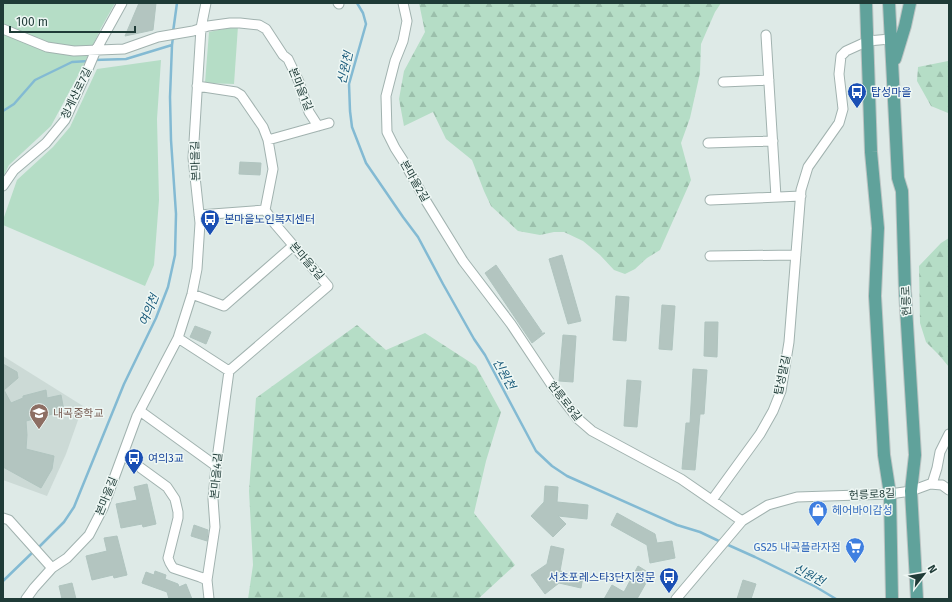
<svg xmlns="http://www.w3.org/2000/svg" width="952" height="602" viewBox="0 0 952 602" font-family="'Fira Sans','Noto Sans KR',sans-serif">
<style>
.built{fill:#ccdad6}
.forest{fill:url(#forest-firs)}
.park{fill:#b5ddc6}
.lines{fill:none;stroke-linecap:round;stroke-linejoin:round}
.stream{stroke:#83bad3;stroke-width:2.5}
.building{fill:#b3c5c0;stroke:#b0c4bf}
.minor-casing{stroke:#a1b2af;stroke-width:11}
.primary-casing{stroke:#bcc4c3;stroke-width:14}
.minor{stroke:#fff;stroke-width:9}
.primary{stroke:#60a29b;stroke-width:12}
.labels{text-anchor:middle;stroke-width:3;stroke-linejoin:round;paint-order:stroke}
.street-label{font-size:11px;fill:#1f3b37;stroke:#eef7f4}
.transit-label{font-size:11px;fill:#164399;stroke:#eef7f4;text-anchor:start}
.education-label{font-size:11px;fill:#785e54;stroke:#eef7f4;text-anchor:start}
.shop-label{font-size:11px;fill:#366cbe;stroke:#eef7f4;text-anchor:start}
.water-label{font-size:12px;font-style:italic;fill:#175979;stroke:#eef7f4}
</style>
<defs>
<pattern id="forest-firs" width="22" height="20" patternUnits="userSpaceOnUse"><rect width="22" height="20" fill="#b5ddc6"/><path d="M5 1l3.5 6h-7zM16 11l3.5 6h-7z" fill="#9bbfab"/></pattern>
</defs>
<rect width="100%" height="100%" fill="#deeae7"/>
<path class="built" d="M3 356 83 406 66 454 47 496 3 480Z"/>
<path class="forest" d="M419 3H721L715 12 701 44 700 73 690 118 681 143 691 180 660 250 647 258 635 269 625 274 614 270 600 255 583 241 564 232H554L540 235 518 231 491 206 484 191 472 160 446 139 433 112 404 126 399 99 404 71 425 32Z
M948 61H949V112L948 113 931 106 917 81 918 67Z
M949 238V367L939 355 926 342 920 323 919 266 941 243Z
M357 325 386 350 425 333 476 366 501 412 486 461 474 513 515 565 478 599H248L253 565 249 491 256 398Z"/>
<path class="park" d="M3 3H115L101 28 82 68 51 126 9 165 3 177Z
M238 26 234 84 205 83 209 32Z
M161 60 157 119 159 200 154 265 145 286 3 225V220L17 180 53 147 70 127 97 69Z"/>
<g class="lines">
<path class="stream" d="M357 3 363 13 366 24 349 84 350 111 352 127 366 163 403 217 418 237 443 284 474 339 485 355 536 451 552 466 567 476 677 525 700 532 721 542
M173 32 177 3
M94 60 126 59 172 45
M3 111 14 104 35 80 72 62 89 61
M726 544 755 557 816 587 836 599
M38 548 64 522 74 507 124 384 156 318 168 287 175 255 176 214 171 140 170 97 172 45 173 37
M3 581 34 551"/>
</g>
<path class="building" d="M139 3H156L153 30 125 36Z
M240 162 261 163 260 175 239 174Z
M562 255 581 321 568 324 549 259Z
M496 265 542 332 538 333H545L532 343 485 273Z
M616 296 629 297 626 341 613 340Z
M662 305 675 306 672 350 659 349Z
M705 322H718L717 357 704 356Z
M195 326 211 332 206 344 190 337Z
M563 335 576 336 573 382 559 381Z
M3 364 17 372 18 378 4 390 11 403 23 398V396L46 390 47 398 61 395 64 411 26 421 27 435 26 449 54 456 52 469 41 488 3 467Z
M693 369 707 370 704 414H700L695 470 682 469 686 423H690Z
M627 380 641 381 637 427 624 426Z
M147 484 156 524 143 527 142 524 121 528 116 504 137 500 134 487Z
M545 486 558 487 557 502 588 505 587 519 558 516 566 524 553 537 531 516 544 502Z
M617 513 655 534 657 543 672 541 675 558 650 563 647 545 611 525Z
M194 525 208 530 207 541 191 536Z
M117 536 127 575 114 578 113 575 92 580 86 556 107 551 104 538Z
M551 546 564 549 560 571 583 576 581 588 559 583 545 594 531 575 547 564Z
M638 566 651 574 637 599H604L612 585 624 592Z
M155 571 166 575 165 579 178 584 179 587 186 584 192 599H169L167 592 142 583 146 572 154 575Z
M743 580 756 584 751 599H737Z
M72 583 76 599H62L59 586Z"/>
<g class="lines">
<defs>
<path id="minor" d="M338 3 339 4
M403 3 407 21 403 41 395 61 386 96 387 132 395 148 404 162 426 201 463 261 511 324 553 387 577 418 592 431 681 479 742 521
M3 29 47 47 74 51 124 49 158 37 193 31 208 26 230 23H240L259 25 266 29 283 55 288 59 299 82 309 112 318 126
M766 35 776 197
M723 82 769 80
M197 86 236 92 241 95 263 127 268 140 273 169 265 210
M268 140 329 123
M708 143 773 141
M3 186 14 170 46 143 65 120 85 76 96 50 122 3
M710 200 801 196
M710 256 796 255
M192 294 224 306 294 245
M178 338 229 371 328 286 275 224 265 210 199 215
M140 411 216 466
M123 455 167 487 175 499 178 512V518L168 558 170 563 173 568 200 577 207 580
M932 484 937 468 940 452 949 434
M712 500 760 434 773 411 781 391 789 342 801 190 808 167 839 123 843 109 839 74 841 56 846 51 868 41 890 39
M3 518 9 520 52 568
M26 599 34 588 52 568 67 558 89 535 103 508 137 416 178 338 192 294 197 269 200 223 193 158 201 28 206 3
M209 599 207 580 215 527 213 499 216 466 229 371
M676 599 742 521 768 505 797 497 890 494 911 491 930 484 942 485 949 490"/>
<path id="primary" d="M866 3 871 152 878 228 875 296 884 455 890 494 892 599
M889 3 898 178 902 191 905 291 915 455 911 491 917 599
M895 59 905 26 910 3"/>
</defs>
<use href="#minor" class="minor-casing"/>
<use href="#primary" class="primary-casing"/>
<use href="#minor" class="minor"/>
<use href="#primary" class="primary"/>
</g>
<defs>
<symbol id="bus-pin" viewBox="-11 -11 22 30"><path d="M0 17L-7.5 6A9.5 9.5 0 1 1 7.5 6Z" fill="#1a4fb4" stroke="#eef7f4"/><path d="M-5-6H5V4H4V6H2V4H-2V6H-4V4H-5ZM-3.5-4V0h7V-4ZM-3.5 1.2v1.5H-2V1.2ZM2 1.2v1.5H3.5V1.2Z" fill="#fff"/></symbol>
<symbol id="school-pin" viewBox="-11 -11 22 30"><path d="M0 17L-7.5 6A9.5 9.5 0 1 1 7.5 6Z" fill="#8d6e63" stroke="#eef7f4"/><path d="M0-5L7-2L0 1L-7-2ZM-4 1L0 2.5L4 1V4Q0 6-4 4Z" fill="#fff"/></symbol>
<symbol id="shop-pin" viewBox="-11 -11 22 30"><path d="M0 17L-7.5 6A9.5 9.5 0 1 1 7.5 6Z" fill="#3f7fe0" stroke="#eef7f4"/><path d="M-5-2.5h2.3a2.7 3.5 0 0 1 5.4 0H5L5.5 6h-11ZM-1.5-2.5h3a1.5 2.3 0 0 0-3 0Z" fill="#fff"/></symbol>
<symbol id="supermarket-pin" viewBox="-11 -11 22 30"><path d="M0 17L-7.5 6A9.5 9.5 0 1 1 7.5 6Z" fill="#3f7fe0" stroke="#eef7f4"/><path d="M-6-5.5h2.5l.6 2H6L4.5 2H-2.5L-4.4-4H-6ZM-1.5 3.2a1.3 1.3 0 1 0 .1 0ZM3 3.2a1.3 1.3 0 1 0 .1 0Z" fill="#fff"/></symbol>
</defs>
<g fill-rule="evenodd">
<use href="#bus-pin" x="846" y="81" width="22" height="30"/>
<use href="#bus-pin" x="199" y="208" width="22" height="30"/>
<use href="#school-pin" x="28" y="402" width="22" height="30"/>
<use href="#bus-pin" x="123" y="447" width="22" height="30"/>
<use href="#shop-pin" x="807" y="499" width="22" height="30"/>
<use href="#supermarket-pin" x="844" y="536" width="22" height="30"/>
<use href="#bus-pin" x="658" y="566" width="22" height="30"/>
</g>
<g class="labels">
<g class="street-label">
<text transform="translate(301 89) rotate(68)" y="4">본마을1길</text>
<text transform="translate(76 93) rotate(-64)" y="4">청계산로7길</text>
<text transform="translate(195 161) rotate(-92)" y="4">본마을길</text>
<text transform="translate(415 181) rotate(60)" y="4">본마을2길</text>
<text transform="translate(307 261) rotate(49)" y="4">본마을3길</text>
<text transform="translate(906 301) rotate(-93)" y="4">헌릉로</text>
<text transform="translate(782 375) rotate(-78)" y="4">탑성말길</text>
<text transform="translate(565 401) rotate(52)" y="4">헌릉로8길</text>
<text transform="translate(216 476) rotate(-85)" y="4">본마을4길</text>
<text transform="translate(872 494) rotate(-3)" y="4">헌릉로8길</text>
<text transform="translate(106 496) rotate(-68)" y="4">본마을길</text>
</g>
<g class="transit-label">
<text x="871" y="96">탑성마을</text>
<text x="224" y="223">본마을노인복지센터</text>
<text x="148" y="462">여의3교</text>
<text x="655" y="581" text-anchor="end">서초포레스타3단지정문</text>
</g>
<g class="education-label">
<text x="53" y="417">내곡중학교</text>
</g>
<g class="shop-label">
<text x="832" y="514">헤어바이감성</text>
<text x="841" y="551" text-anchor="end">GS25 내곡플라자점</text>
</g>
<g class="water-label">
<text transform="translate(345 68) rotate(-77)" y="4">신원천</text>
<text transform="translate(149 310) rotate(-68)" y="4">여의천</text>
<text transform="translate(504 374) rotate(61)" y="4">신원천</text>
<text transform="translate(809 575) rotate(28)" y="4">신원천</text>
</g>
</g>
<rect width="952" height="602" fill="none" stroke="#1f3b37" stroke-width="8"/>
<g transform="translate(924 574) rotate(59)" stroke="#eef7f4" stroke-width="3" paint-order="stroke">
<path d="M0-3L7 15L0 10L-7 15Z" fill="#1f3b37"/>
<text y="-6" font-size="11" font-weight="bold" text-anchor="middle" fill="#1f3b37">N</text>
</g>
<path d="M10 26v6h125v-6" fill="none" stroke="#1f3b37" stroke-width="2"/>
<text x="16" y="26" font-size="12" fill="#1f3b37" stroke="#eef7f4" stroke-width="3" paint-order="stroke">100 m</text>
</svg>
